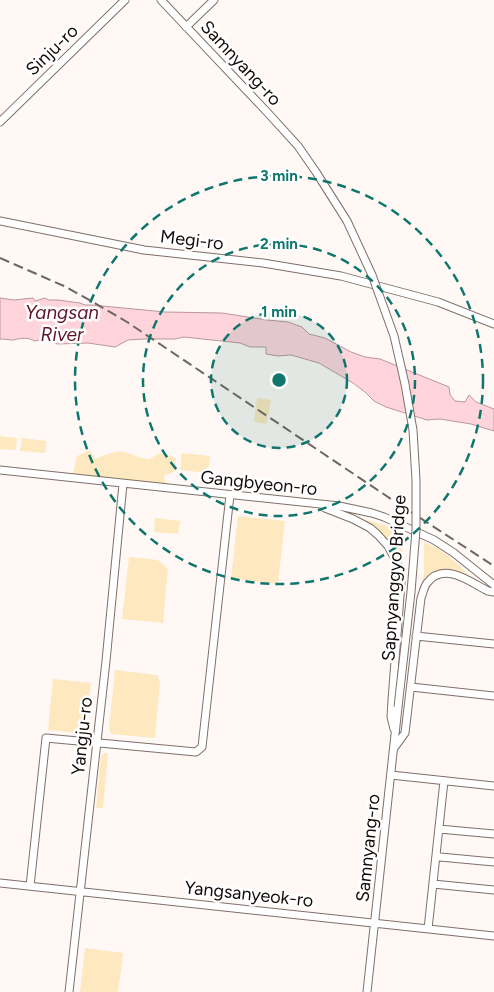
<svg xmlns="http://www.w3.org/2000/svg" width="494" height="992" viewBox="0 0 494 992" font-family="Figtree,sans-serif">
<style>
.green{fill:#fde8bf}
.water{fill:#ffd4da;stroke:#b8989b}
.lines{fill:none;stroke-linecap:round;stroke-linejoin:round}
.minor-casing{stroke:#7e6f69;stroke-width:9}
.minor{stroke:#fff;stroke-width:7}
.rail{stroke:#6d6664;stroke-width:2;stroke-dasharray:10 5;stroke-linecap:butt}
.minor-bridge-casing{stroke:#7e6f69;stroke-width:9;stroke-linecap:butt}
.minor-bridge{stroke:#fff;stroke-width:7}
.ring{fill:none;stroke:#0f766e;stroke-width:2.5;stroke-dasharray:9 6}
.labels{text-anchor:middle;stroke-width:5;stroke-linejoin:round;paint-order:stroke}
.street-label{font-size:18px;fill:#110b09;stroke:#fff}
.water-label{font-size:19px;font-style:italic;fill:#601229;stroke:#fff}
.centre{fill:#0f766e;stroke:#fff;stroke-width:2.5}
.ring-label{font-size:15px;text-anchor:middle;font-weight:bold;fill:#0f766e;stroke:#fff;stroke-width:5;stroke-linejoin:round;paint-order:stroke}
</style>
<rect width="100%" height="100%" fill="#fff8f5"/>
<path class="green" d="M257 398 271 400 267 424 254 422Z
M0 436 17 438 16 450 0 449Z
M22 438 46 441 45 453 20 451Z
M90 450 95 459C104 456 115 450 125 452 132 454 140 459 148 459 153 459 156 453 162 453 167 453 170 457 176 458L175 471 164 476 166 484 73 474 77 456Z
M182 453 210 456 208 473 180 470Z
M238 516 285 521 278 584 231 578Z
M155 518 180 521 178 534 154 532Z
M360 518 403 531 402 569 391 545 379 531Z
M424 542C442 549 459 564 471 578L438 572 428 577 422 584 424 574Z
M129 557 158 560 168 569 163 623 122 619Z
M115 670 157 675 160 682 155 738 111 734 109 728Z
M53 679 91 683 86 734 48 730Z
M105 753H108L103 808H96L101 756Z
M85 948 123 953 118 992H80Z"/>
<path class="water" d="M0 298 14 300 33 298 35 301 45 298 49 300H58L80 303 85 305H92L165 312 222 313 267 320 288 322 302 327 309 334 325 338 351 352 365 357 380 359 449 387 450 395 455 401 465 402 469 395 476 402 494 409V431L471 424 440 419 427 420 386 407 374 401 365 392 353 383 319 363 291 355 278 356 266 354V347H250L240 343 184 337 175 339H144L128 340 115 347 88 343 57 344 50 340 42 339 35 341C27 337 22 338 13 340 9 340 5 339 0 339Z"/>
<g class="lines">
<defs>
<path id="minor" d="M161 0 267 112 298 146
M186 27 214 0
M0 122 125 0
M0 221 144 250 263 263 341 276 438 302 494 324
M0 470 339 506 372 513 384 517 434 540 454 553 494 585
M325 508 353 519 370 528 378 535 388 546 397 563 401 583 392 700 391 717 394 729
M416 636 494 644
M411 687 494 696
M394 748 405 733 421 598C423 593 424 587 427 583 444 561 470 582 488 591L494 592
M391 775 494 786
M439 829 494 834
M440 857 494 862
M0 883 494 936
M433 884 494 890
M30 886 46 738 196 752 202 747 230 495
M428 929 444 781
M69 992 106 661 123 484
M367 992 398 707"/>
</defs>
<use href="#minor" class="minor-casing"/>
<use href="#minor" class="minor"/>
<path class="rail" d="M0 258 64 286 93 302 127 322 394 501 494 566"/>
<defs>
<path id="minor-bridge" d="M298 146 316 172 347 221 372 275 394 336 405 384 413 430 416 480V530L411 592 398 707"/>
</defs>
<use href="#minor-bridge" class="minor-bridge-casing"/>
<use href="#minor-bridge" class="minor-bridge"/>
</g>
<circle cx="279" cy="380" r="68" fill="#0f766e" fill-opacity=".12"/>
<g class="ring">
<circle cx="279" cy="380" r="68"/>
<circle cx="279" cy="380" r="136"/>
<circle cx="279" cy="380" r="204"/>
</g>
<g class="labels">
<g class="street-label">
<text transform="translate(52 50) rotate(-44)" y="6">Sinju-ro</text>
<text transform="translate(241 63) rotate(47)" y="6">Samnyang-ro</text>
<text transform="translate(192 240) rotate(7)" y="6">Megi-ro</text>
<text transform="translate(259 483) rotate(6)" y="6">Gangbyeon-ro</text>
<text transform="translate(394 578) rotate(-86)" y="6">Sapnyanggyo Bridge</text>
<text transform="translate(82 736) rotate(-84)" y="6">Yangju-ro</text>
<text transform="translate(368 848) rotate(-84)" y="6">Samnyang-ro</text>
<text transform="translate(249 894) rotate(6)" y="6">Yangsanyeok-ro</text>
</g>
<g class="water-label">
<text x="62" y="319">Yangsan<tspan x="62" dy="22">River</tspan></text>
</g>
</g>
<circle cx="279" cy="380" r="8" class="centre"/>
<g class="ring-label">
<text x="279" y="181">3 min</text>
<text x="279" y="249">2 min</text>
<text x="279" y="317">1 min</text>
</g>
</svg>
